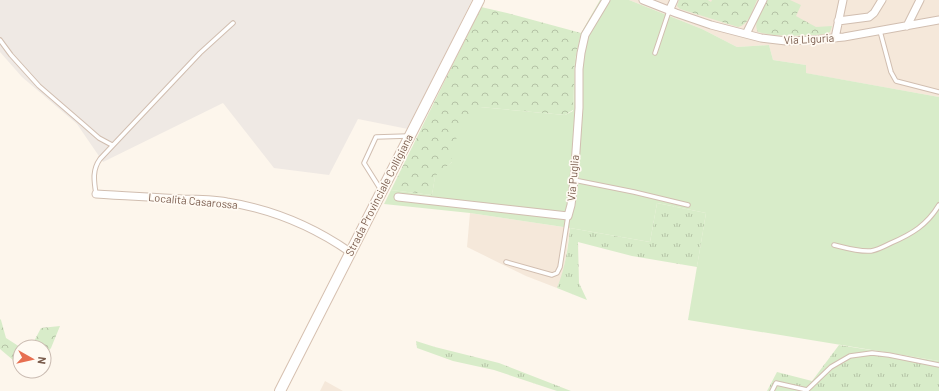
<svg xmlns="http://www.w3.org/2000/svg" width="939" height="391" viewBox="0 0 939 391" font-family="Barlow,sans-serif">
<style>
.residential{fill:#f5e8da}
.industrial{fill:#efe9e4}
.grass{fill:url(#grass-tufts)}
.forest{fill:url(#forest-crowns)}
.garden{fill:#d8ecc9}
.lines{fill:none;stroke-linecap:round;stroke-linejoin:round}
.lane-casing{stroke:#d1beb0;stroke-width:5.5}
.street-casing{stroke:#d1beb0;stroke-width:9}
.secondary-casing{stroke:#d6c0b0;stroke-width:12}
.lane{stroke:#fff;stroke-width:3.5}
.street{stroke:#fff;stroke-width:7}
.secondary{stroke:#fff;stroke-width:10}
.labels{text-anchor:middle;stroke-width:3.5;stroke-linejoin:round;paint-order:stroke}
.street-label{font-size:11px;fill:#7a5c4d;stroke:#fffaf3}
</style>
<defs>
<pattern id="grass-tufts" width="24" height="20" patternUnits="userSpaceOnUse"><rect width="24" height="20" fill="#d8ecc9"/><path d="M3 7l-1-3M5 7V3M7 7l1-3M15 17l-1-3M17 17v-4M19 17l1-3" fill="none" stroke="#b4c2a5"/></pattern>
<pattern id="forest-crowns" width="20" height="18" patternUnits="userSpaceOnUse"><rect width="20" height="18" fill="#d8ecc9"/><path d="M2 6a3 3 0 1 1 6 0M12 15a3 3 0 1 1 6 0" fill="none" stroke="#b4c2a5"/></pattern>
</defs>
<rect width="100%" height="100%" fill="#fdf6ec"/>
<path class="residential" d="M629 0H939V97L805 73 806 65 773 60 769 45 737 47 702 29Z
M470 213 570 228 566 257 562 277 557 288 526 276 467 247Z
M325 381 343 391H320Z"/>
<path class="industrial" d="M0 0H472L408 129 358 119 329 175 274 168 223 103 103 162 77 124 22 77 0 52Z"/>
<path class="grass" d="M657 203 706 213 697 267 632 256 578 242 579 283 587 300 557 288C565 268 568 249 570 228L650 242Z
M416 341 435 347 499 363 571 391H557L494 370 453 361 417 348Z
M839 345 939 361V391H767L777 372 812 381Z"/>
<path class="forest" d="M679 0H708L711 2 712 0H757C753 9 749 25 738 27L680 9 677 6Z
M767 0H790L801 5 796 16 816 27 832 26 830 32C824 35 817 35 811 35 794 36 775 37 758 32 752 22 763 9 767 0Z
M481 7 507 13 581 33 575 60 573 110 565 115 480 107 452 162 435 177 432 195 391 190Z
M0 319 1 320 6 338 20 347V366L0 349Z
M60 326 51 348 44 357V347H31L41 328Z"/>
<path class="garden" d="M600 0H629L702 29 737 47 769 45 773 60 806 65V73L939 97V361L688 320 706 213 657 203 650 242 570 228 470 213 384 204 391 190 432 195 435 176 452 162 451 148 473 109 480 107 565 115 573 111 575 60 581 33Z"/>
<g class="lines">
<defs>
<path id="lane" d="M880 31 891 72 896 81 939 92
M0 40 11 55 39 86 83 124 99 138 112 145
M655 53 669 11
M574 180 634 192 688 205
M381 190 364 163 376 137 408 136
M96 194C94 181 92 170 100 159L200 53 233 23
M834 245C846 248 859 252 871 251 878 250 885 246 891 243 912 234 927 225 939 205
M506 262 552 275 557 273 560 267 568 216
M772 391 776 383 807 390 831 367 850 356 872 353 889 355 939 365"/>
<path id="street" d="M643 0 676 13 711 25 761 38 786 41 812 40 844 37 939 20
M669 11 674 0
M838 21 869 17 874 13 882 0
M907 26 920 0
M746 34 763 0
M835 38 843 0
M96 194C125 196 153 197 182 199 197 199 212 199 227 202 271 209 314 227 350 252
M398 197 568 216 571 205 574 180 579 108V69L581 53 585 35 606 0"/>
<path id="secondary" d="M280 391 479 0"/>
</defs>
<use href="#lane" class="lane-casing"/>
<use href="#street" class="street-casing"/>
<use href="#secondary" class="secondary-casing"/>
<use href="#lane" class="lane"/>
<use href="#street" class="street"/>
<use href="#secondary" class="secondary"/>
</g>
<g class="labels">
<g class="street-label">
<text transform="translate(809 39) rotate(-3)" y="4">Via Liguria</text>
<text transform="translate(573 178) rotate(-85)" y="4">Via Puglia</text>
<text transform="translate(379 195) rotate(-63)" y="4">Strada Provinciale Colligiana</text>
<text transform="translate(193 201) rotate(5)" y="4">Località Casarossa</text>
</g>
</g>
<g transform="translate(32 359) rotate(98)"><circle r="19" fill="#fffaf3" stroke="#cabbb1"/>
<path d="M0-3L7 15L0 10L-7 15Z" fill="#e76f51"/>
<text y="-6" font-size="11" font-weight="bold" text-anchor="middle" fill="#7a5c4d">N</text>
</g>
</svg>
